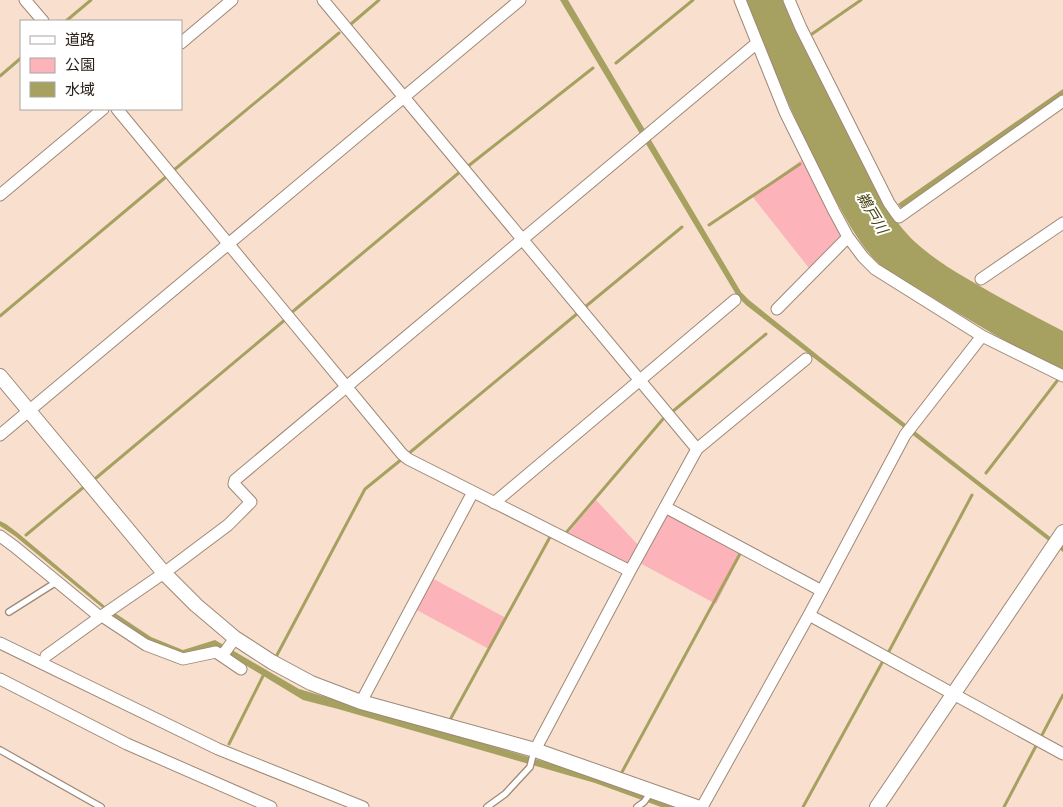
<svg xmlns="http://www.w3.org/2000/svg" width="1063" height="807" viewBox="0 0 1063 807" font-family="'DM Sans','Noto Sans JP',sans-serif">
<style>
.green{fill:#fcb3ba}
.water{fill:#a6a160}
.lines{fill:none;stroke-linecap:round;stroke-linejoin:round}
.stream{stroke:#a6a160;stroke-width:3}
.service-casing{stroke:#9f8877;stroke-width:8}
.minor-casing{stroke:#9f8877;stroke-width:13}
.tertiary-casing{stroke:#9f8877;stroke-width:16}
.service{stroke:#fff;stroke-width:5.5}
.minor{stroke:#fff;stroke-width:11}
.tertiary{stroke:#fff;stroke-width:14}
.labels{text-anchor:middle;stroke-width:4;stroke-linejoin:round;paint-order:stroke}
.water-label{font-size:15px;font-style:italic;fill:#4a4512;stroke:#fff}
</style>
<rect width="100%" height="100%" fill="#f9e0ce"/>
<path class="green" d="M803 159 841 235 809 268 752 196Z
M596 500 640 547 628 567 566 536Z
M665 513 741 554 716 604 638 562Z
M430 577 506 618 489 649 413 608Z"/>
<path class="water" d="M560 0H568L741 292 749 300 820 357 1063 547V552L746 305 737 296Z
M746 0H785C806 53 832 104 859 154 877 188 892 224 922 248 936 260 951 269 966 278 998 297 1030 314 1063 331V372C1015 347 968 320 922 291 906 281 888 274 875 260 858 242 846 219 834 197 799 134 773 67 746 0Z
M1063 89V95L901 208 898 204Z
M0 521 6 524 18 533 106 607 151 637 183 650 215 640 299 689 583 773 674 807H661L595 783 338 709 303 700 214 646 183 655 150 641 105 610 15 536 0 526Z"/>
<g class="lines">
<path class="stream" d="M66 21 91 0
M351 24 379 0
M812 34 861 0
M616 63 693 0
M0 76 21 58
M467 167 593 68
M174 170 339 33
M709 225 800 164
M585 307 682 227
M291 313 461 171
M0 316 167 176
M672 412 766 334
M408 454 578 313
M986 473 1057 381
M96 478 286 319
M565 534 663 419
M26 535 85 486
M277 655 365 489 402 459
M887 655 972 495
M451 718 550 537
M1042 735 1063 695
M229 744 264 674
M622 772 741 552
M803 807 883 661
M1004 807 1037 744"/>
<defs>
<path id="service" d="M9 612 58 581
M0 750 101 807
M487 807 505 794 530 767 534 751
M637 807 644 802 651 792"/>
<path id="minor" d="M25 0 43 21
M323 0 697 449
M740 0 785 112 834 211 848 237 863 257 875 269 982 336 1063 376
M789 0 801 28 889 203 899 217 1063 101
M181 43 232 0
M117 109 402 454 408 459 630 571
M0 195 103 109
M981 279 1063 223
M777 309 848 237
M0 435 520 0
M494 503 735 300
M665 507 822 591
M0 536 15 547 100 617 164 573 228 525 251 502 234 484 235 480 757 43
M809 615 1063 754
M102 616 146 645 183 659 216 652 241 669
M0 643 218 749 363 807
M46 656 100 617
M222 656 235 638
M0 679 127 744 271 807
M361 702 473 492
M535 750 630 571 697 449 806 359
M702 807 809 615 905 435 982 336"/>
<path id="tertiary" d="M0 376 164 573 196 605 235 638 272 662 311 683 361 702 535 750 697 807
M877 807 1063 532"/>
</defs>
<use href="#service" class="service-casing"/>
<use href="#minor" class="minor-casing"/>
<use href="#tertiary" class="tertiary-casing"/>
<use href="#service" class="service"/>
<use href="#minor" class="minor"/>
<use href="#tertiary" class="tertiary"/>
</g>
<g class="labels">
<g class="water-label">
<text transform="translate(872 213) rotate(59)" y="5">鵜戸川</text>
</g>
</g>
<rect x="20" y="20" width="162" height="90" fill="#ffffff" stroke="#a9a6a3"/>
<rect x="30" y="36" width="25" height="8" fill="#ffffff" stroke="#a9a6a3"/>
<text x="65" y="45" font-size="15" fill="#292019">道路</text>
<rect x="30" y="58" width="25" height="15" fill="#fcb3ba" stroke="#a9a6a3"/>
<text x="65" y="70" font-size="15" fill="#292019">公園</text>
<rect x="30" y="82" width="25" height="15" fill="#a6a160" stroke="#a9a6a3"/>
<text x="65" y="95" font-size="15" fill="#292019">水域</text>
</svg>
